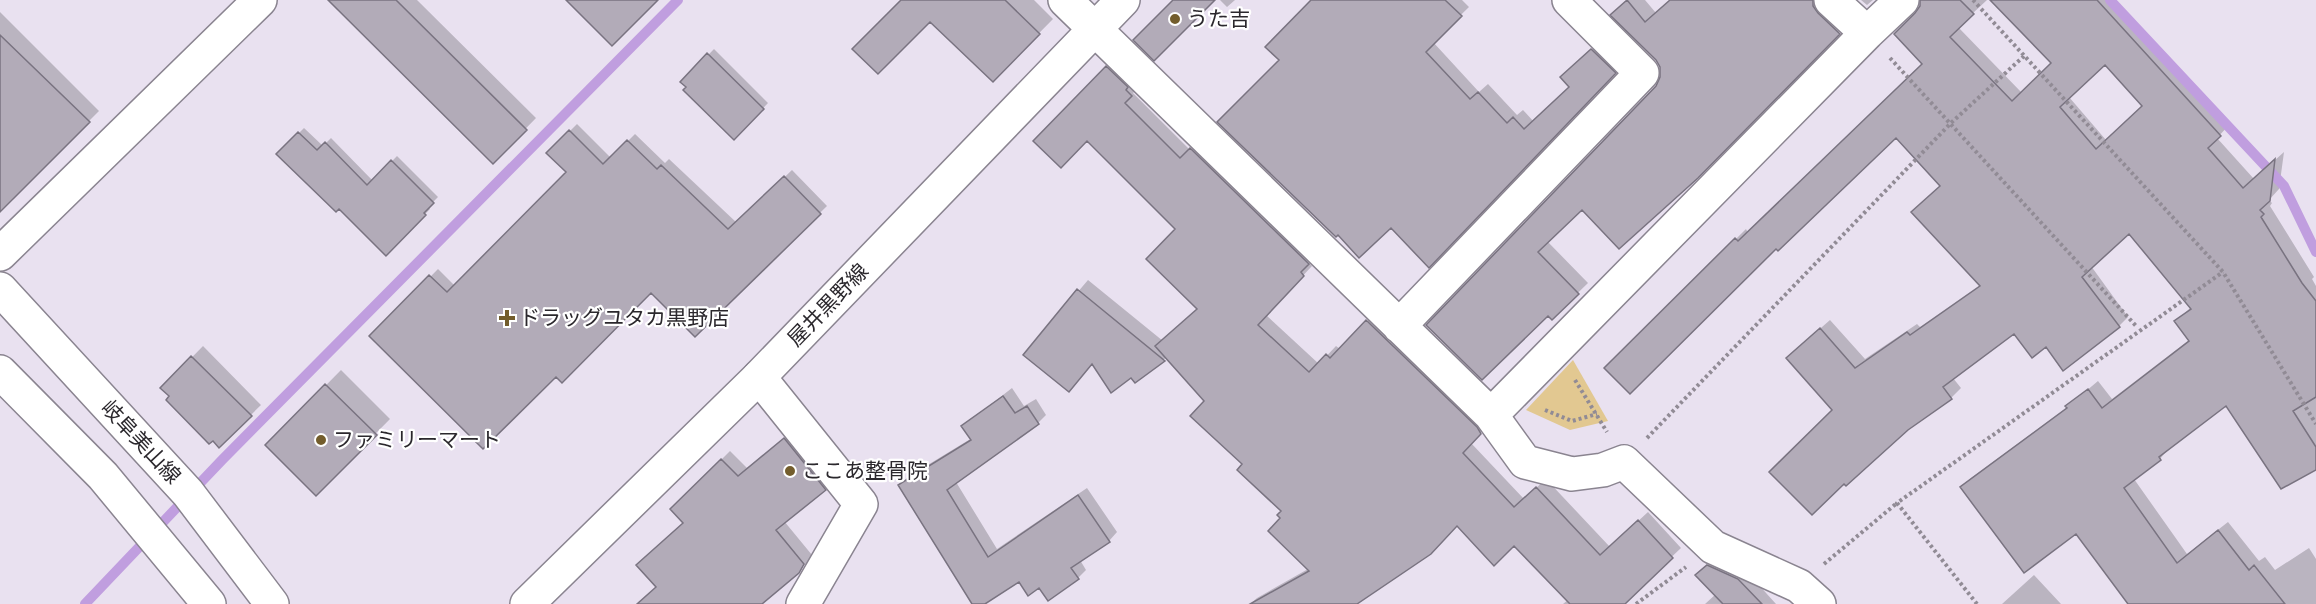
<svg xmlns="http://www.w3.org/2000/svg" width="2316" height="604" viewBox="0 0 2316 604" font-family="Lato,'Noto Sans JP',sans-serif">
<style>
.green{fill:#e2c891}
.shadow{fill:#0003;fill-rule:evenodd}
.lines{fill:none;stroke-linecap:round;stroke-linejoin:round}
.stream{stroke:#c09edf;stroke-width:10}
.building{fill:#b2abb8;stroke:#797380;stroke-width:1.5;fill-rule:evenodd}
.street-casing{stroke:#8a8490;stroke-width:36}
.secondary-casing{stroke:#8a8490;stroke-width:36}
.primary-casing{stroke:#8a8490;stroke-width:36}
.path{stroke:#918b95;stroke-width:4;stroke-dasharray:3 3;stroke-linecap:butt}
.street{stroke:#fff;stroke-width:33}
.secondary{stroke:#fff;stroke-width:33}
.primary{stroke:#fff;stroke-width:33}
.poi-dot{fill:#735d2c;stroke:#fff;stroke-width:2}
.labels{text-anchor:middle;stroke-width:4.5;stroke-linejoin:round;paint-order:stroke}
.poi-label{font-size:21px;fill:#2b282d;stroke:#fff;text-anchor:start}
.street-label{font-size:21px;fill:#2b282d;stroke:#fff}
</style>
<rect width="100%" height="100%" fill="#e9e1f0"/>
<path class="green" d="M1573 360 1608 421 1570 430 1526 410Z"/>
<path class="shadow" d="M349 0H417L536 118 493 162Z
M903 0H1034L1053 19 993 80 930 20Z
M1220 0H1235L1227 7Z
M1314 0H1462L1469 7 1433 42 1479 92 1488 84 1517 115 1523 110 1534 122 1571 87V69L1601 41 1623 64 1429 266 1281 60Z
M1628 0H1645L1656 13 1671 0H1825L1848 23 1697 177 1582 208 1547 241 1588 283 1552 318 1548 314 1428 325 1657 86 1662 77 1661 67 1622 5Z
M1861 0H1873L1867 5Z
M1922 0H1987L1958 27 2022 93 2053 63 1992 0H2115L2229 125 2217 138 2254 179 2284 152 2279 189 2269 200 2272 203 2270 206 2314 277 2312 279 2316 286V468L2227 404 2169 448 2160 459 2134 479 2187 554 2228 522 2259 561 2265 557 2275 570 2309 548 2316 559V604H2130L2076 532 1962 487 1971 478 2067 407 2098 381 2112 399 2189 340 2176 322 2191 307 2130 232 2091 266 2128 317 2119 326 2046 345 2015 332 1953 378 1961 388 1951 398 1907 429 1834 410 1797 349 1830 320 1865 359 1917 324 1920 327 1980 285 1941 186 1896 135 1776 246 1606 368 1746 229 1748 233 1924 64 1917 13 1922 5ZM2105 63 2144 106 2106 140 2069 97Z
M0 12 99 111 5 205 0 200Z
M714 49 768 103 734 138 682 82Z
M1116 59 1140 86 1133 93 1190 150 1200 140 1317 254 1308 262 1312 266 1266 315 1319 364 1336 346 1340 349 1376 312 1489 424 1471 443 1524 499 1546 479 1610 547 1648 512 1681 548 1622 604H1563L1568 600 1514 544 1458 524 1354 604H1250L1257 598 1308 569 1282 518 1283 511 1245 464 1206 401 1167 357 1135 381 1132 376 1093 363 1069 390 1025 354 1088 280 1163 341 1199 308 1177 229 1087 139 1035 141Z
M577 124 611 158 635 134 665 163 669 159 737 223 792 170 827 206 695 335 651 291 372 336 438 269 455 286 568 172 548 153Z
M304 128 323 146 331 138 373 181 397 156 438 197 428 207 430 209 386 254 339 207 278 154Z
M203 346 261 405 219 446 162 388Z
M341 370 390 419 316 494 267 445Z
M1012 388 1024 406 1036 399 1046 415 1038 423 956 482 997 549 1087 488 1117 532 1109 541 1080 560 1086 570 1078 578 1040 586 1019 580 982 604H974L900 485 908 477 972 438 963 426Z
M794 431 833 480 784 521 812 555 808 562 760 604H666L658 587 685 523 672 509 730 451 747 468Z
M1715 558 1748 573 1776 604H1705L1716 594 1698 575Z
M2034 575 2061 604H2002Z"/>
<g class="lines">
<path class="stream" d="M2110 0 2284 186 2316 252
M85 604 222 460 678 0"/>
</g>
<path class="building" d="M328 0H396L527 130 493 164Z
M566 0H658L612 46Z
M901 0H1005L1040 34 993 82 930 22 878 74 852 49Z
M1173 0H1215L1154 61 1133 40Z
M1311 0H1445L1462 16 1426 52 1470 99 1478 92 1507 123 1513 117 1524 129 1569 87 1560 77 1591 49 1616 73 1429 268 1391 228 1359 258 1338 235 1336 237 1217 122 1279 60 1265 47Z
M1627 0 1645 22 1670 0H1813V6L1818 13 1840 34 1698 178 1619 249 1582 210 1538 252 1579 294 1552 320 1548 316 1482 380 1426 325 1656 86 1660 77V67L1656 60 1610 15Z
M1920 0H1960L1974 14 1950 37 2012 101 2051 63 1990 0H2097L2221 136 2208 148 2243 188 2275 159 2270 201 2260 210 2264 214 2261 217 2302 283 2316 301V397L2293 411 2316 447V470L2281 489 2226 406 2159 457 2161 460 2124 488 2177 563 2218 530 2249 570 2254 565 2285 604H2128L2076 534 2024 573 1960 487 2067 408 2065 406 2088 389 2102 408 2189 341 2174 321 2191 309 2129 234 2082 277 2120 327 2063 371 2046 347 2032 358 2014 334 1943 387 1952 399 1908 430 1846 486 1844 484 1812 515 1769 472 1832 410 1786 358 1820 328 1855 368 1907 332 1910 335 1980 286 1911 212 1940 186 1896 138 1778 251 1776 249 1630 394 1604 368 1735 238 1738 241 1922 64 1894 34 1915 13 1920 6ZM2105 65 2142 106 2096 149 2060 107Z
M0 35 90 122 0 212Z
M707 53 764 109 734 140 683 90 686 87 680 82Z
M1106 66 1128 87 1126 90 1132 96 1125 103 1180 158 1190 148 1309 264 1301 272 1304 276 1258 325 1309 372 1326 354 1330 358 1366 320 1477 427 1481 434 1463 453 1514 507 1536 487 1600 555 1638 520 1673 558 1625 604H1570L1514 546 1494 566 1457 526 1431 554 1357 604H1250L1309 571 1268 531 1280 518 1277 515 1281 511 1237 470 1242 464 1190 416 1204 401 1155 346 1197 309 1146 259 1175 229 1087 141 1061 168 1033 141Z
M569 130 603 164 627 140 657 169 661 165 728 229 784 176 821 214 695 337 651 293 562 383 556 377 483 449 369 336 429 275 447 292 566 172 546 153Z
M298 132 317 150 325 142 367 185 391 160 434 203 424 213 426 215 386 256 339 209 336 212 276 154Z
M1077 289 1165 361 1135 383 1131 378 1111 393 1092 364 1069 392 1023 355Z
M191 356 252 416 219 448 213 441 209 444 166 400 169 396 160 388Z
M325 384 377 435 316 496 265 445Z
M1003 396 1015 413 1027 406 1039 424 947 490 988 557 1078 495 1110 542 1071 568 1079 579 1048 601 1039 588 1028 596 1019 582 985 604H972L898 485 971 440 961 426Z
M784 438 826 490 776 530 804 564 799 573 762 604H637L656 587 636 565 683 523 670 509 721 459 738 476Z
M1707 565 1738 579 1762 604H1723L1695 575Z"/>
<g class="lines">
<defs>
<path id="street" d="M1065 0 1491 415 1525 462 1572 474 1603 470 1624 462 1713 547 1799 586 1819 604
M1831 0 1867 33
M0 254 260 0
M1399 326 1642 73 1569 0
M759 377 861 504 803 604
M1491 415 1867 33 1902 0"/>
<path id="secondary" d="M527 604 759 377 1123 0"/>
<path id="primary" d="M0 289 188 493 272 604
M0 372 103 476 209 604"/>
</defs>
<use href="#street" class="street-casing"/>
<use href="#secondary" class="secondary-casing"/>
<use href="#primary" class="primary-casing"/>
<path class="path" d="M1973 0 2223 272 2316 424
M1890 58 2137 327
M1575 380 1607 432
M1545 410 1572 421 1597 414
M1647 438 1951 123 2024 56
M1824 564 1897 503
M1636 604 1686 567
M1977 604 1897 503 2223 272"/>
<use href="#street" class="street"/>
<use href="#secondary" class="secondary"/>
<use href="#primary" class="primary"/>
</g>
<g class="poi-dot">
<circle cx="1175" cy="19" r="6"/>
<path d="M504 309h6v6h6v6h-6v6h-6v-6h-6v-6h6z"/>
<circle cx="321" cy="440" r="6"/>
<circle cx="790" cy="471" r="6"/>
</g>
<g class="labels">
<g class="poi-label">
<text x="1187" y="26">うた吉</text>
<text x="519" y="325">ドラッグユタカ黒野店</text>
<text x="333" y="447">ファミリーマート</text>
<text x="802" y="478">ここあ整骨院</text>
</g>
<g class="street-label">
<text transform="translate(828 305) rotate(-46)" y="7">屋井黒野線</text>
<text transform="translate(141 442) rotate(47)" y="7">岐阜美山線</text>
</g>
</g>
</svg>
